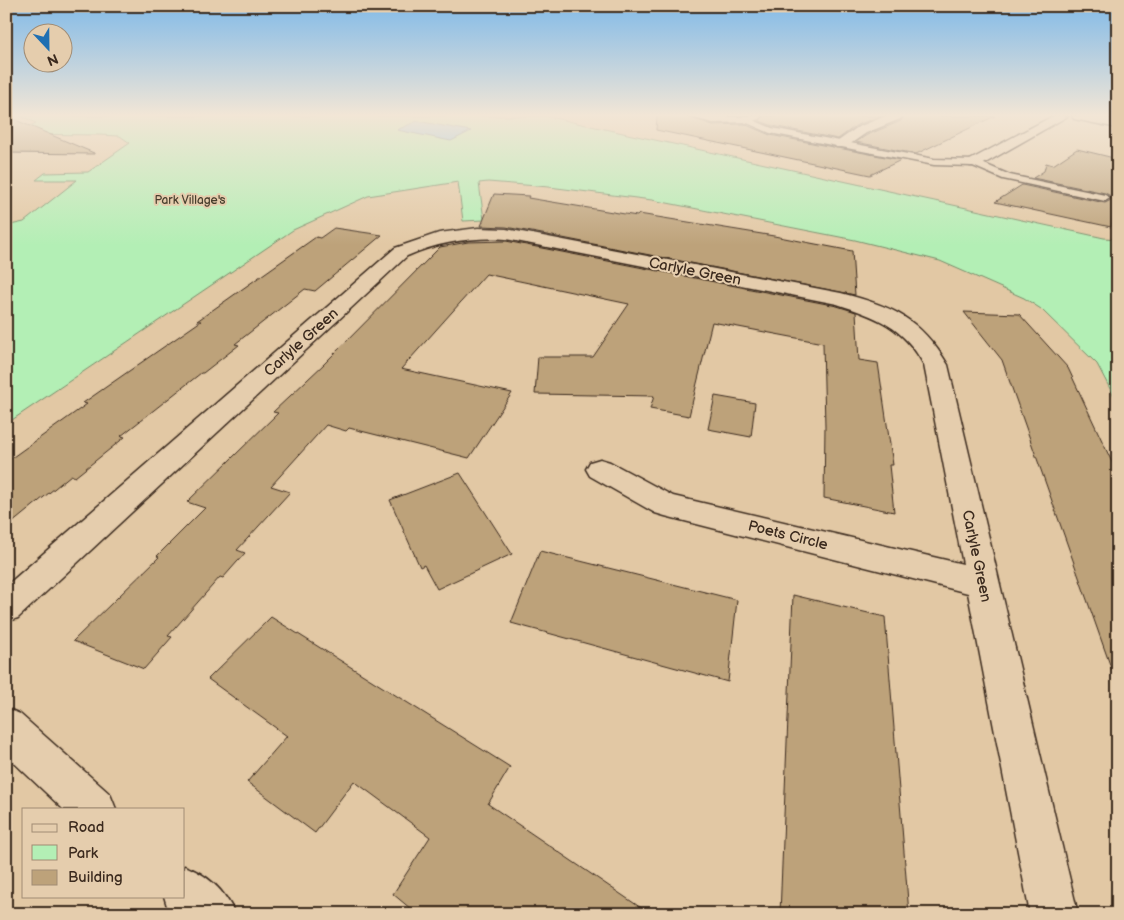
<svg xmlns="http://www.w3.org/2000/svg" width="1124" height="920" viewBox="0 0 1124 920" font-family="'Balsamiq Sans',sans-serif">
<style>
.green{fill:#b3efb5;stroke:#778c6a}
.water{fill:#88c3e8;stroke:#698697}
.building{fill:#bda27a;stroke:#3b2a1e}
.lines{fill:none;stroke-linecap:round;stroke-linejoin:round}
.service-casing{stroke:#3b2a1e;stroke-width:3}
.minor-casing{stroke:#3b2a1e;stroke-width:3}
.service{fill:#e5cdad;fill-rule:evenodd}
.minor{fill:#e5cdad;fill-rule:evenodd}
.labels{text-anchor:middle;stroke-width:4;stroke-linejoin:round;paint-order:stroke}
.far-park-label{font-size:12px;fill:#473e2d;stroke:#e5cdad}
.street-label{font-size:15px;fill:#3b2a1e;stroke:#e5cdad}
</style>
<rect width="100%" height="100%" fill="#e2c8a4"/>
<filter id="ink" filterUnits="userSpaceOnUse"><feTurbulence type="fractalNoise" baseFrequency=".02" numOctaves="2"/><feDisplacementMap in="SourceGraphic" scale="10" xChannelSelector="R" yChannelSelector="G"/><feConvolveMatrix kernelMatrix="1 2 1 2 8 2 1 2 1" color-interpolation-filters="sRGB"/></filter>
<g filter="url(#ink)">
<path class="green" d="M21 116H545L1104 238 1118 239V404L1097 364 1041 309 1024 298 940 261 855 240 652 200 549 187 488 182 479 183 484 220 463 221 458 182 368 196 293 230 6 424V226L24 222 77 180H36L45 173 88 172 130 143 120 136 99 135 13 134 36 123Z"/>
<path class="water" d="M417 121 471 131 451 141 397 130Z"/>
<path class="building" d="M6 116 94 153V154L6 153Z
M657 116H685L713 125 744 124 770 135 901 160 870 175 656 130Z
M763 116H881L857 125 838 139 773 126 760 121Z
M904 116H995L916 154 856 142 867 135 901 121Z
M1077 149 1118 159V184L1111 227 995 202 1022 185 1105 203 1111 200V196L1105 193 1033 178 1044 171 1046 163 1053 165Z
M494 194 529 196 528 198 637 216 639 214 774 236 852 251 855 295 506 227 481 226Z
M334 228 382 235 315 291 305 289 235 344 239 345 203 373H201L121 436 125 437 75 477 71 475 6 528V462L87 404 83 403 201 321H197L316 237 320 238Z
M506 241 837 306 856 312 859 360 878 363 893 465H889L894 512 824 498 825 426 823 343 712 322 689 416 650 409 654 396 535 394 538 357H593L629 304 486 274 401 369 512 393 469 458 349 428 346 431 326 425 271 486 290 492 237 550 245 553 223 578 220 577 168 636 172 637 144 669 73 641 159 557 157 556 205 508 187 502 278 413 273 412 324 364 440 247 468 242Z
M964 312 1019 314 1068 368 1118 475V675L1114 676 1002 360Z
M715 396 755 403 751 437 708 429Z
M460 473 512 554 437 589 424 565 420 567 390 500Z
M540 551 737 600 728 682 511 623Z
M793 595 885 617 909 914H780Z
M271 617 510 767 488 804 650 914H417L393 894 430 837 354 781 315 833 247 782 287 736 208 679Z"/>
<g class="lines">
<defs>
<path id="service" d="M687 116 746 117 772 128 934 159 975 160 1010 175 1105 195 1110 198 1105 201 1003 179 973 166 934 165 770 133 745 122 713 123Z"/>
<path id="minor" d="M743 116H761L759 119 746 123 740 119Z
M886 116H902L900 119 866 133 846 147H836L834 144 858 127Z
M1053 116H1068L980 166H970L968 163 970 160Z
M1072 116H1096L1118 120V128L1074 119Z
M478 228 506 229 841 293C892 306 920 318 948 365L1078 914H1030L968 593 665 516 655 513 590 476 586 469 590 462 600 459 610 462 673 496 963 564 924 365C904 327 877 317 837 304L506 239C471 237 440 242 407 256L18 618 6 622V586L395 248 439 233Z
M6 708 20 714 110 794 116 809H63L6 755Z
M184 866C207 874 225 891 235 914H176L167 906 164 896H184Z"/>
</defs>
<use href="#service" class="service-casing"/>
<use href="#minor" class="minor-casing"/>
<use href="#service" class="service"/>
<use href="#minor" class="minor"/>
</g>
</g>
<linearGradient id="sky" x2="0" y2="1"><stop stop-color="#81bae8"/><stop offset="0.47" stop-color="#f2e6d6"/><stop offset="1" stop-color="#f2e6d6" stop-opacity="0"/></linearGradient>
<rect width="1124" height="245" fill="url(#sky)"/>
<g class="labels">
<g class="far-park-label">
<text x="190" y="204">Park Village's</text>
</g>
<g class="street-label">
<text transform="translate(695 271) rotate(11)" y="5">Carlyle Green</text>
<text transform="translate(301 342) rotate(-42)" y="5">Carlyle Green</text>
<text transform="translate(788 535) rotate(14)" y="5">Poets Circle</text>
<text transform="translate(977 556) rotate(78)" y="5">Carlyle Green</text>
</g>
</g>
<rect width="1124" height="920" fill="none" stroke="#e5cdad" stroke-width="25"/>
<rect x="12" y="12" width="1099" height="895" fill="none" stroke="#3b2a1e" stroke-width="2" filter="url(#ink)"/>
<rect x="22" y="808" width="162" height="90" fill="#e5cdad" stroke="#a18c74"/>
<rect x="32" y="824" width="25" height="8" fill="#e5cdad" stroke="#a18c74"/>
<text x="68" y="832" font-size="15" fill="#3b2a1e">Road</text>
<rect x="32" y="845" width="25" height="15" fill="#b3efb5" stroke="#a18c74"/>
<text x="68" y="858" font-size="15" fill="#3b2a1e">Park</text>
<rect x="32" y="870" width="25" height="15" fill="#bda27a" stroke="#a18c74"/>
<text x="68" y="882" font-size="15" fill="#3b2a1e">Building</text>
<g transform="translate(48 48) rotate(158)"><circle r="24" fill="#e5cdad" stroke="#a18c74"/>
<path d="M0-4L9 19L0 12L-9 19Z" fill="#1f6fb2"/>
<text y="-8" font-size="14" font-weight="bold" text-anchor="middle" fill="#3b2a1e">N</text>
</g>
</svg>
